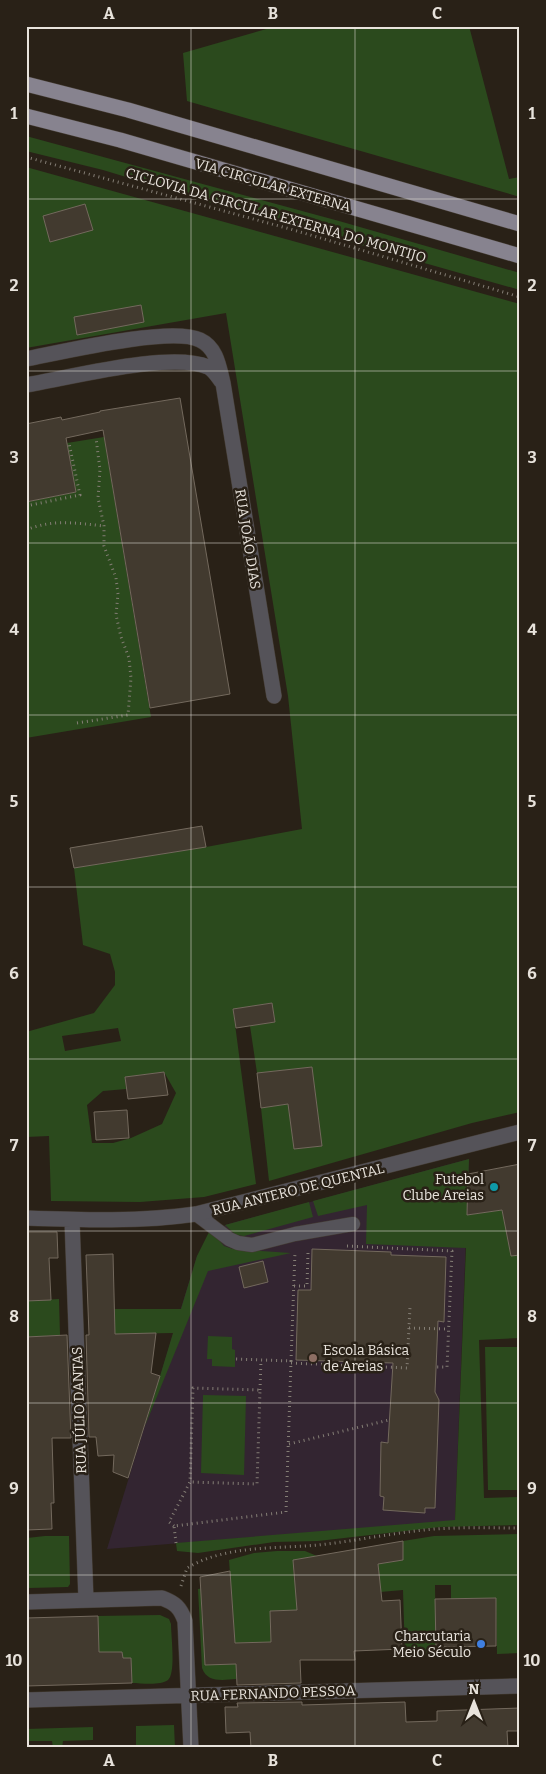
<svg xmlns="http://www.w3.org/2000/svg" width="546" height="1774" viewBox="0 0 546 1774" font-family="Bitter,serif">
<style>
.education{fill:#332531}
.green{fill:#2b4a1d;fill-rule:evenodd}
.building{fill:#423a2f;stroke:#73695d}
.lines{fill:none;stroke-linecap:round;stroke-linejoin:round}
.lane-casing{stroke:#443c33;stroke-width:15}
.street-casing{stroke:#443c33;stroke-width:16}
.primary-casing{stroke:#443c33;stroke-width:16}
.path{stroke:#847e75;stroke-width:3;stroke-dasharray:1 4;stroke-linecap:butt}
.lane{stroke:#555359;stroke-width:14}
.street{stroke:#555359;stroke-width:15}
.primary{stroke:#87838f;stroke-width:15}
.grid{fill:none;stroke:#e8e3dc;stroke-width:1;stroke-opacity:0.55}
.culture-dot{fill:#0f9aa8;stroke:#292117;stroke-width:2}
.education-dot{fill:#8d6e63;stroke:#292117;stroke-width:2}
.shop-dot{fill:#3f7fe0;stroke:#292117;stroke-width:2}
.labels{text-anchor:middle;stroke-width:5;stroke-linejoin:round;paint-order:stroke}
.street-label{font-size:14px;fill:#e8e3dc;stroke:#292117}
.poi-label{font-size:14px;fill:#e8e3dc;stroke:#292117;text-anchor:end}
.neatline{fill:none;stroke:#e8e3dc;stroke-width:2}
.grid-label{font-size:16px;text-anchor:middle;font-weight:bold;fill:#e8e3dc}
</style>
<rect width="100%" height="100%" fill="#292117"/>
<path class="education" d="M469 1159 455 1521 107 1549 197 1256 225 1225Z"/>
<path class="green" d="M277 26H469L509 179 520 177V197L187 101 183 53Z
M26 136 339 221 520 273V290L205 201 103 170 26 151Z
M26 167 520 304V1112L472 1123 269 1181 261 1108 288 1104 294 1149 322 1146 312 1067 257 1073 250 1026 275 1022 272 1003 233 1009 256 1184 204 1197 140 1202 51 1201 49 1136 26 1137V1032L94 1013 115 985V972L110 954 83 945 74 868 206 847 302 829 288 696 226 313 26 348ZM118 1028 121 1041 65 1051 62 1036ZM164 1072 176 1093 162 1124 131 1138 113 1143H92L87 1105 103 1091 126 1089 125 1077Z
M104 437 151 717 26 738V502L76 492 67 443Z
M469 1159 467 1215 502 1210 505 1225 518 1222 520 1236V1338L479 1340 484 1498 520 1497V1525L440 1527 318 1541 274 1542 198 1553 177 1551 176 1543 455 1520 466 1248 366 1244 367 1205 318 1216 313 1201Z
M309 1202 313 1217 244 1236 236 1235 225 1225Z
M210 1230 224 1246 233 1249 291 1253 208 1271 145 1426 173 1333 115 1334 114 1309H181L197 1256Z
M59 1299 60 1335 29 1337V1323H26V1301Z
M208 1336 232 1337V1349L235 1350V1367L212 1366V1359H207Z
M485 1347H520V1490H488Z
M203 1395 246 1396 244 1475 201 1473Z
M520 1534V1653L497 1654 496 1598 451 1599V1585H435L436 1656H405L403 1590 380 1592 378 1564 403 1560V1541L434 1536Z
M45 1536H69L70 1584 68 1587 29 1588 27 1538Z
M277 1551H305L317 1556 293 1561 294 1580 328 1609 270 1611 271 1642 235 1643 229 1560 254 1553Z
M212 1587 201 1604 205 1664H236V1679C223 1680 207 1683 202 1668L198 1589Z
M160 1615 169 1619 171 1624C171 1636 176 1673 168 1680 160 1686 141 1683 132 1683L130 1658H123L122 1652H99L97 1616Z
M174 1725 175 1748H136V1726Z
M93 1727V1740L63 1741 62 1748H53L52 1741H26V1729Z"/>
<path class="building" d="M85 204 93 230 50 242 43 216Z
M141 305 144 322 77 335 74 317Z
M180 398 230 694 150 708 103 430 66 438 76 492 26 502V424L61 417 62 420 100 412V411Z
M202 826 206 847 74 868 70 848Z
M272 1003 275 1022 236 1028 233 1009Z
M312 1067 322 1146 294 1149 288 1104 261 1108 257 1073Z
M164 1072 168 1095 128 1099 125 1077Z
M127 1110 129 1138 96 1140 94 1112Z
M520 1164V1255L511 1256 502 1210 467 1215 468 1174Z
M26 1232H57L58 1258H49L51 1300 26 1301Z
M312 1249 391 1252V1255L446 1257 444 1322 438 1321 435 1392 439 1400 435 1508H425V1513L383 1510 384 1497 380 1496 381 1442 388 1443 393 1363 296 1360 298 1290H311Z
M113 1254 115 1334 156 1333 151 1373 160 1376 128 1478 113 1472 114 1455 98 1456 96 1437H89L86 1335H89L86 1255Z
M263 1261 268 1282 244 1288 239 1267Z
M67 1335 71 1438H52L54 1503H51L52 1529 26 1530V1337Z
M403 1541V1560L378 1564 382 1601 400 1600 402 1649 354 1651 355 1660H300L301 1683 237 1685 236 1664 205 1665 200 1577 230 1571 235 1643 271 1642 270 1611 297 1610 293 1560Z
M496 1598V1646L436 1647 435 1599Z
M98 1616 99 1652H122L123 1658H131L132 1683 26 1686V1618Z
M302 1702V1705L405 1702 406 1722 437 1721V1711L520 1708V1731H507L508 1748H251L250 1732 226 1733 225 1707H238L237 1703Z"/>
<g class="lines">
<defs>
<path id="lane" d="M196 1214 229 1239 238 1243 252 1245 295 1234 353 1224"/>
<path id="street" d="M26 359C62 352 171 326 200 340 217 348 219 367 223 383L274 696
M26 385C69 378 170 351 208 367 213 369 218 377 221 381
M26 1218C83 1220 141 1222 196 1214L520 1132
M72 1220 86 1600
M26 1602 162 1598C175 1603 180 1607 185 1621L191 1748
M26 1700 520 1686"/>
<path id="primary" d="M26 84 128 110 520 224
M26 116 120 140 520 256"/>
</defs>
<use href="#lane" class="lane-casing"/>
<use href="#street" class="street-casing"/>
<use href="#primary" class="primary-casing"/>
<path class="path" d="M26 157 290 229 520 297
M26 506 80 495 69 443
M26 530C53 519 76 523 104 526
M77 723 128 715 131 678 129 658 121 637 116 615 118 594 116 578 104 546V526L98 498 100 470 96 438
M347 1246 452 1251 447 1367H436
M294 1286H307L308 1252H306
M409 1328 449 1329
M291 1361 295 1252
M291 1363 407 1368 410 1307
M260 1390 261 1360
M289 1444 389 1420
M174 1526 169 1522 190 1482 193 1388 260 1390 257 1484 190 1482
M176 1543 174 1526 286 1512 291 1361 235 1359
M181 1586 187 1568C226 1545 274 1549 318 1545 357 1541 396 1532 435 1529 463 1527 492 1528 520 1528"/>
<use href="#lane" class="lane"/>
<use href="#street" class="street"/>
<use href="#primary" class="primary"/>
</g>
<path class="grid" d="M191 26V1748M355 26V1748M26 199H520M26 371H520M26 543H520M26 715H520M26 887H520M26 1059H520M26 1231H520M26 1403H520M26 1575H520"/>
<circle class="culture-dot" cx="494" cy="1187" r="5"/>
<circle class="education-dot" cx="313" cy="1358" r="5"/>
<circle class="shop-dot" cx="481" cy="1644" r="5"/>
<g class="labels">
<g class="street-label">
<text transform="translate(273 185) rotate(16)" y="5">VIA CIRCULAR EXTERNA</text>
<text transform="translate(276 215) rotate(16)" y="5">CICLOVIA DA CIRCULAR EXTERNA DO MONTIJO</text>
<text transform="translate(248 539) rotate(81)" y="5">RUA JOÃO DIAS</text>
<text transform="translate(298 1189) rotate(-14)" y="5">RUA ANTERO DE QUENTAL</text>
<text transform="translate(79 1410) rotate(-92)" y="5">RUA JÚLIO DANTAS</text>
<text transform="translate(273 1693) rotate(-2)" y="5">RUA FERNANDO PESSOA</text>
</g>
<g class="poi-label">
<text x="484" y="1184">Futebol<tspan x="484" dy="16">Clube Areias</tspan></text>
<text x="323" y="1355" text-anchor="start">Escola Básica<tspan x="323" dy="16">de Areias</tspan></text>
<text x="471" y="1641">Charcutaria<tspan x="471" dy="16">Meio Século</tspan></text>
</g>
</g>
<rect width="546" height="1774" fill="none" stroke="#292117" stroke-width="55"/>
<g transform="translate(474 1702)" stroke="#292117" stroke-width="4" paint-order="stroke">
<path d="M0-4L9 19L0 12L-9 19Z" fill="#e8e3dc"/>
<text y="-8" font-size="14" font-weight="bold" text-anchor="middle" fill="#e8e3dc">N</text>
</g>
<rect x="28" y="28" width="490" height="1718" class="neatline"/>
<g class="grid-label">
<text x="109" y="19">A</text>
<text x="273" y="19">B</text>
<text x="437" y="19">C</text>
<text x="14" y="119">1</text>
<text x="532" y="119">1</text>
<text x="14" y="291">2</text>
<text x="532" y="291">2</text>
<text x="14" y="463">3</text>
<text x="532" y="463">3</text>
<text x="14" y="635">4</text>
<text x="532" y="635">4</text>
<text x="14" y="807">5</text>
<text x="532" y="807">5</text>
<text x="14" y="979">6</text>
<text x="532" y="979">6</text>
<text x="14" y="1151">7</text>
<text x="532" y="1151">7</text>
<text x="14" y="1322">8</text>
<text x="532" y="1322">8</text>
<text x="14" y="1494">9</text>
<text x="532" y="1494">9</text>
<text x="14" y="1666">10</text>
<text x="532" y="1666">10</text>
<text x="109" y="1766">A</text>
<text x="273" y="1766">B</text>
<text x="437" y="1766">C</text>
</g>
</svg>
